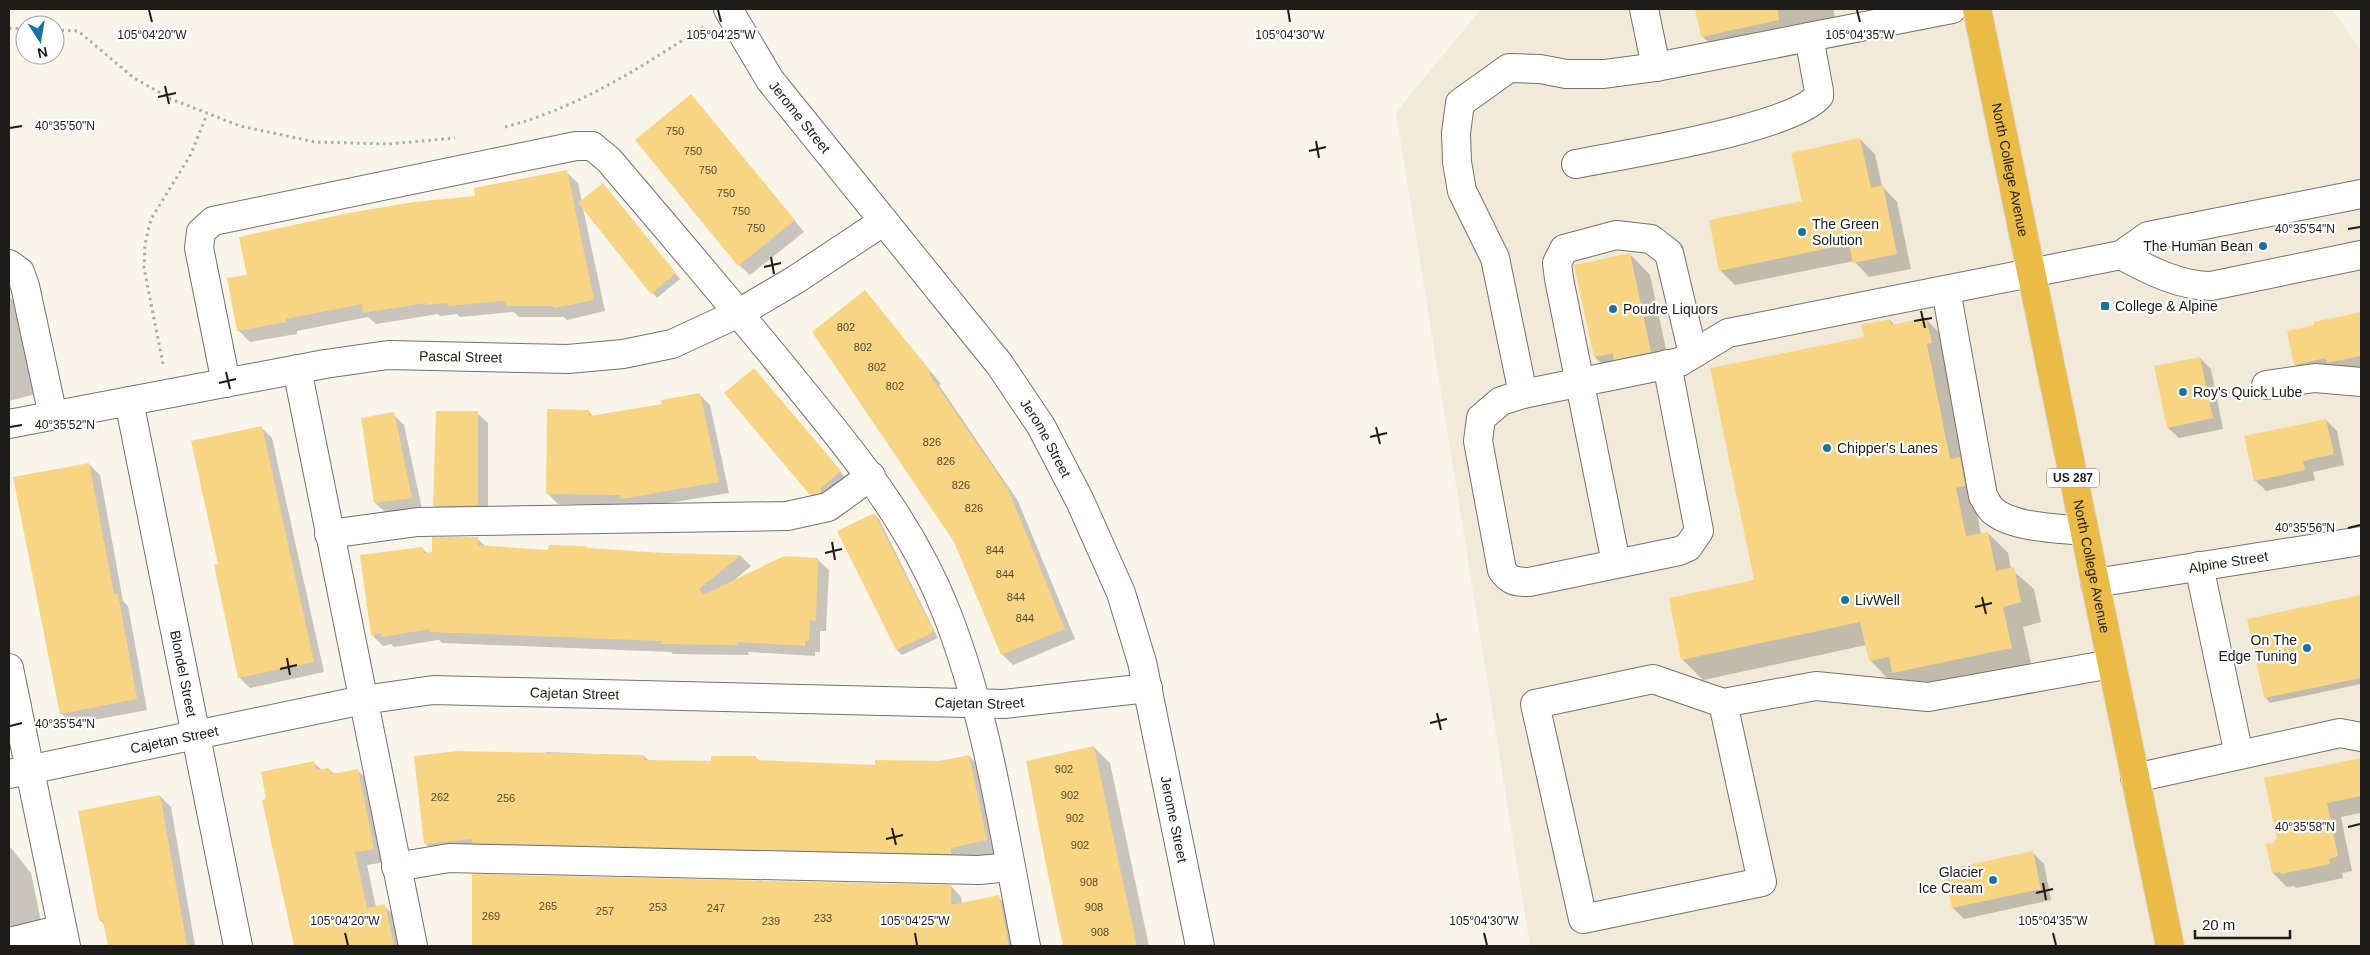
<svg xmlns="http://www.w3.org/2000/svg" width="2370" height="955" viewBox="0 0 2370 955" font-family="Arial,sans-serif">
<style>
.built{fill:#f2ead8}
.shadow{fill:#0003}
.building{fill:#f8d583}
.lines{fill:none;stroke-linecap:round;stroke-linejoin:round}
.minor-casing{stroke:#777369;stroke-width:30}
.highway-casing{stroke:#d6d6d5;stroke-width:30}
.path{stroke:#afaba3;stroke-width:3;stroke-dasharray:2.5 4;stroke-linecap:butt}
.minor{stroke:#fff;stroke-width:28}
.highway{stroke:#eabc45;stroke-width:28}
.ticks{fill:none;stroke:#1d1c18;stroke-width:2}
.poi-dot{fill:#1674a2;stroke:#fff;stroke-width:2}
.labels{text-anchor:middle;stroke-width:4.5;stroke-linejoin:round;paint-order:stroke}
.number-label{font-size:11px;fill:#544a33}
.shield{fill:#fff;stroke:#61605d;stroke-width:1}
.shield-label{font-size:12px;font-weight:bold;fill:#1d1c18}
.street-label{font-size:14px;fill:#1d1c18;stroke:#fff}
.poi-label{font-size:14px;fill:#1d1c18;stroke:#fff;text-anchor:start}
.ticks-label{font-size:12px;text-anchor:middle;fill:#1d1c18;stroke:#fff;stroke-width:4.5;stroke-linejoin:round;paint-order:stroke}
</style>
<rect width="100%" height="100%" fill="#faf5ea"/>
<path class="built" d="M1481 9H1896L1902 32 1999 9H2332L2361 51V946H1530L1396 112Z"/>
<path class="shadow" d="M1696 9H1833L1837 27 1718 52 1702 36Z
M691 95 804 232 750 275 739 265Z
M1860 139 1875 154 1882 186 1897 202 1911 269 1869 277 1854 261 1735 285 1720 270 1803 202Z
M566 172 578 183 582 202 608 190 680 279 657 298 583 208 605 311 567 320 564 317H519L514 312 460 317 457 314 440 316 438 314 376 324 368 317 297 331V334L250 342 238 330 248 276 477 197Z
M1630 254 1650 275 1671 372 1616 377 1595 357 1576 266Z
M865 291 941 384 939 385 1018 501 1075 639 1013 665 1002 654 955 541Z
M9 296 14 302 36 394 9 401Z
M2361 313V369L2306 375 2295 364 2315 323Z
M1926 319 1946 340 1981 535 1988 533 2008 553 2011 569 2034 589 2041 622 2023 627 2032 668 1914 692 1900 679 1890 681 1870 660 1866 645 1703 680 1682 659 1756 581 1865 338 1890 320 1895 326Z
M2200 358 2211 369 2223 429 2179 438 2168 428Z
M759 375 845 477 816 500 811 494Z
M699 394 710 405 729 493 633 509 629 505 558 504 547 493 588 411 594 417 664 405Z
M477 413 488 423V516H445L435 506Z
M393 414 404 425 422 509 386 513 375 503Z
M2326 420 2337 431 2344 465 2313 472 2315 480 2266 491 2255 480Z
M261 427 272 438 324 672 250 688 239 677 219 565Z
M89 464 100 475 123 601 128 606 147 710 72 724 61 713Z
M874 514 879 519 938 638 902 655 897 650 838 531Z
M477 538 486 547 550 551 587 547 590 550 664 554 741 556 751 566 732 582 818 560 829 570 826 631H820V652H815V656L748 652 749 655 673 654 671 652 442 643 439 640 394 647 391 644 383 646 372 635 422 548 428 554Z
M2361 597V684L2270 703 2265 697 2249 620Z
M1094 747 1110 763 1149 946H1065L1027 762Z
M546 752 644 756 649 761 712 762 756 758 759 761 876 767 940 762 969 756 984 772 1002 856 966 863 440 859 425 843Z
M2361 760V813L2341 817 2352 871 2342 873 2343 878 2296 888 2294 886 2287 887 2273 873 2276 844 2279 840 2266 779Z
M314 763 322 770 329 769 335 775 357 770 371 783 386 862 367 865 376 907 384 906 398 919 403 946H295L264 801Z
M160 796 171 807 195 946H109L106 926 100 920Z
M11 848 31 873 43 931 9 944V849Z
M2033 853 2044 864 2051 900 1964 919 1953 908 1945 871Z
M473 875 951 886 961 897 962 904 998 897 1009 908 1017 946H473Z"/>
<path class="building" d="M1695 9H1778L1779 20 1701 37Z
M691 94 795 220 738 266 635 140Z
M1860 138 1871 188 1883 185 1897 254 1853 263 1849 244 1719 271 1709 220 1802 201 1791 153Z
M567 170 594 300 554 308 553 306H506L505 301 448 306 447 303 427 305 426 303 363 313 362 304 286 319V322L237 331 227 278 247 275 239 237 349 213 414 202 475 196 474 188Z
M603 183 676 273 651 294 578 203Z
M1630 253 1651 352 1614 360 1613 353 1594 357 1574 265Z
M865 290 931 372 929 374 1008 489 1065 629 1001 655 954 542 812 332Z
M2361 312V356L2327 363 2326 358 2294 365 2287 331 2314 325V322Z
M1926 318 1932 343 1927 344 1950 459 1960 457 1965 486 1956 488 1966 536 1988 532 1996 571 2014 567 2021 602 2003 607 2012 648 1892 673 1889 657 1869 661 1860 622 1681 660 1669 598 1754 580 1710 368 1864 337 1861 325 1890 319 1891 325Z
M2200 357 2213 418 2167 428 2154 366Z
M754 368 841 471 821 488V493L810 495 724 393Z
M700 393 719 482 621 499 620 495 546 494 547 409 589 410V416L662 404 661 400Z
M436 411H478V505L433 506Z
M394 412 412 498 374 503 361 418Z
M2326 419 2334 454 2303 461 2305 470 2254 481 2244 436Z
M262 426 314 662 238 678 214 565 218 564 191 441Z
M89 463 114 594H118L137 699 60 714 13 477Z
M874 513 934 632 896 650 837 531Z
M432 537H478V545L548 550 549 545 587 546V548L664 553 741 555 699 589 703 595 784 556 818 558 816 621 810 620 809 641H805V646L738 642V645L661 644V641L430 632V629L382 637 381 633 371 636 360 555 422 547 424 553 432 552Z
M2361 595V678L2264 698 2247 619Z
M1094 746 1118 859 1137 946H1063L1048 875 1026 761Z
M457 751 644 755V760L711 761V756H756V760L875 765V760L940 761 969 755 987 840 951 848V854L472 843V839L424 844 414 756Z
M2361 758V796L2327 803 2338 856 2329 859 2330 864 2281 874 2280 872 2272 873 2266 844 2274 843V840L2277 839 2264 778Z
M314 761 316 770 329 768 331 774 358 769 374 849 355 852 367 908 385 904 394 946H294L262 800 266 799 261 772Z
M160 795 187 946H108L103 920 99 921 78 811Z
M2033 851 2041 889 1952 908 1944 870Z
M472 874 951 885V905L999 895 1009 946H472Z"/>
<g class="lines">
<defs>
<g id="minor">
<path id="s1" d="M728 9 770 80 1000 365 1041 426 1080 501 1121 593 1142 662 1200 946"/>
<path d="M1644 9 1656 67"/>
<path d="M1576 164C1626 154 1790 129 1819 96V91L1809 37"/>
<path d="M2361 194 2148 236 2121 255C2148 270 2180 286 2211 286L2361 255"/>
<path d="M9 264 20 272 25 286 53 416"/>
<path d="M1946 290 1983 496C1986 500 1988 506 1992 510 2012 528 2058 528 2084 531"/>
<path d="M1667 364 1699 531 1688 547 1679 551 1529 582C1516 582 1509 581 1502 570L1478 441 1481 418 1501 401 1523 394 1680 362 1728 333 2121 255"/>
<path d="M297 369 413 946"/>
<path d="M226 383 199 248 201 232 213 221 576 146H592L609 160C670 232 732 304 791 377 851 450 910 521 945 609 987 713 1004 835 1026 946"/>
<path d="M2266 385 2315 378 2361 382"/>
<path d="M1523 394 1495 258 1462 191 1457 162 1456 133 1460 103 1509 68 1540 69 1566 74H1604L1656 67 1952 9"/>
<path id="s2" d="M129 401 238 946"/>
<path id="s3" d="M9 424 325 364 388 355 568 359 623 354 672 344 739 313 795 280 884 221"/>
<path d="M329 534 418 522 787 516 828 507 871 476"/>
<path d="M1616 563 1559 279 1557 263 1564 249 1616 235 1651 239 1669 253 1693 354"/>
<path d="M2199 566 2239 755"/>
<path id="s4" d="M2095 583 2361 541"/>
<path d="M9 668 66 946"/>
<path d="M1723 703 1762 882 1583 919 1535 704 1653 679 1723 703 1816 686 1928 697 2111 664"/>
<path id="s5" d="M9 774 363 700 433 690 1004 704 1148 688"/>
<path d="M2135 778 2340 733 2361 737"/>
<path d="M396 867 449 858 979 870 1010 867"/>
<path d="M9 942 62 929"/>
</g>
<g id="highway">
<path id="s6" d="M1977 9 2170 946"/>
</g>
</defs>
<use href="#minor" class="minor-casing"/>
<use href="#highway" class="highway-casing"/>
<path class="path" d="M9 28 25 29
M55 30 78 31 134 78 171 99 240 126 315 142 388 144 455 138
M505 127C578 108 640 68 703 27
M163 364 144 268 145 244 151 219 191 154 207 114"/>
<use href="#minor" class="minor"/>
<use href="#highway" class="highway"/>
</g>
<path class="ticks" d="M149 10 152 22M718 10 721 22M1288 10 1290 22M1857 10 1860 22M165 86 169 104M158 97 176 93M10 128 22 126M1316 141 1319 158M1309 151 1326 147M2348 229 2360 227M771 257 774 274M764 267 781 263M1921 311 1925 328M1914 321 1932 318M226 372 230 389M219 383 236 379M10 427 22 425M1376 427 1380 444M1370 437 1387 433M2348 528 2360 525M832 542 835 560M825 553 842 549M1982 597 1986 614M1975 607 1992 603M287 658 290 675M280 669 297 665M1437 713 1441 730M1430 723 1447 719M10 726 22 723M2348 827 2360 824M892 828 896 845M886 839 903 835M2043 883 2046 900M2036 893 2053 889M345 933 348 945M915 933 917 945M1484 933 1487 945M2053 933 2056 945"/>
<g class="poi-dot">
<circle cx="1802" cy="232" r="5"/>
<circle cx="2263" cy="246" r="5"/>
<rect x="2100" y="301" width="10" height="10" rx="2.5"/>
<circle cx="1613" cy="309" r="5"/>
<circle cx="2183" cy="392" r="5"/>
<circle cx="1827" cy="448" r="5"/>
<circle cx="1845" cy="600" r="5"/>
<circle cx="2307" cy="648" r="5"/>
<circle cx="1993" cy="880" r="5"/>
</g>
<g class="labels">
<g class="number-label">
<text x="675" y="135">750</text>
<text x="693" y="155">750</text>
<text x="708" y="174">750</text>
<text x="726" y="197">750</text>
<text x="741" y="215">750</text>
<text x="756" y="232">750</text>
<text x="846" y="331">802</text>
<text x="863" y="351">802</text>
<text x="877" y="371">802</text>
<text x="895" y="390">802</text>
<text x="932" y="446">826</text>
<text x="946" y="465">826</text>
<text x="961" y="489">826</text>
<text x="974" y="512">826</text>
<text x="995" y="554">844</text>
<text x="1005" y="578">844</text>
<text x="1016" y="601">844</text>
<text x="1025" y="622">844</text>
<text x="1064" y="773">902</text>
<text x="1070" y="799">902</text>
<text x="440" y="801">262</text>
<text x="506" y="802">256</text>
<text x="1075" y="822">902</text>
<text x="1080" y="849">902</text>
<text x="1089" y="886">908</text>
<text x="548" y="910">265</text>
<text x="658" y="911">253</text>
<text x="1094" y="911">908</text>
<text x="716" y="912">247</text>
<text x="605" y="915">257</text>
<text x="491" y="920">269</text>
<text x="823" y="922">233</text>
<text x="771" y="925">239</text>
<text x="1100" y="936">908</text>
</g>
<rect class="shield" x="2047" y="468.5" width="52" height="19" rx="4"/>
<g class="shield-label">
<text x="2073" y="482">US 287</text>
</g>
<g class="street-label">
<text dy="5" stroke="none"><textPath href="#s1" startOffset="130">Jerome Street</textPath></text>
<text dy="5" stroke="none"><textPath href="#s6" startOffset="164">North College Avenue</textPath></text>
<text dy="5" stroke="none"><textPath href="#s3" startOffset="458">Pascal Street</textPath></text>
<text dy="5" stroke="none"><textPath href="#s1" startOffset="535">Jerome Street</textPath></text>
<text dy="5" stroke="none"><textPath href="#s4" startOffset="135">Alpine Street</textPath></text>
<text dy="5" stroke="none"><textPath href="#s6" startOffset="569">North College Avenue</textPath></text>
<text dy="5" stroke="none"><textPath href="#s2" startOffset="278">Blondel Street</textPath></text>
<text dy="5" stroke="none"><textPath href="#s5" startOffset="574">Cajetan Street</textPath></text>
<text dy="5" stroke="none"><textPath href="#s5" startOffset="979">Cajetan Street</textPath></text>
<text dy="5" stroke="none"><textPath href="#s5" startOffset="169">Cajetan Street</textPath></text>
<text dy="5" stroke="none"><textPath href="#s1" startOffset="940">Jerome Street</textPath></text>
</g>
<g class="poi-label">
<text x="1812" y="229">The Green<tspan x="1812" dy="16">Solution</tspan></text>
<text x="2253" y="251" text-anchor="end">The Human Bean</text>
<text x="2115" y="311">College &amp; Alpine</text>
<text x="1623" y="314">Poudre Liquors</text>
<text x="2193" y="397">Roy's Quick Lube</text>
<text x="1837" y="453">Chipper's Lanes</text>
<text x="1855" y="605">LivWell</text>
<text x="2297" y="645" text-anchor="end">On The<tspan x="2297" dy="16">Edge Tuning</tspan></text>
<text x="1983" y="877" text-anchor="end">Glacier<tspan x="1983" dy="16">Ice Cream</tspan></text>
</g>
</g>
<g class="ticks-label">
<text x="152" y="39">105°04'20"W</text>
<text x="721" y="39">105°04'25"W</text>
<text x="1290" y="39">105°04'30"W</text>
<text x="1860" y="39">105°04'35"W</text>
<text x="65" y="130">40°35'50"N</text>
<text x="2305" y="233">40°35'54"N</text>
<text x="65" y="429">40°35'52"N</text>
<text x="2305" y="532">40°35'56"N</text>
<text x="65" y="728">40°35'54"N</text>
<text x="2305" y="831">40°35'58"N</text>
<text x="345" y="925">105°04'20"W</text>
<text x="915" y="925">105°04'25"W</text>
<text x="1484" y="925">105°04'30"W</text>
<text x="2053" y="925">105°04'35"W</text>
</g>
<rect width="2370" height="955" fill="none" stroke="#1d1c18" stroke-width="20"/>
<g transform="translate(40 40) rotate(168)"><circle r="24" fill="#ffffff" stroke="#a5a4a3"/>
<path d="M0-4L9 19L0 12L-9 19Z" fill="#1674a2"/>
<text y="-8" font-size="14" font-weight="bold" text-anchor="middle" fill="#1d1c18">N</text>
</g>
<path d="M2195 930v8h95v-8" fill="none" stroke="#1d1c18" stroke-width="2.5"/>
<text x="2202" y="930" font-size="15" fill="#1d1c18" stroke="#ffffff" stroke-width="4" paint-order="stroke">20 m</text>
</svg>
